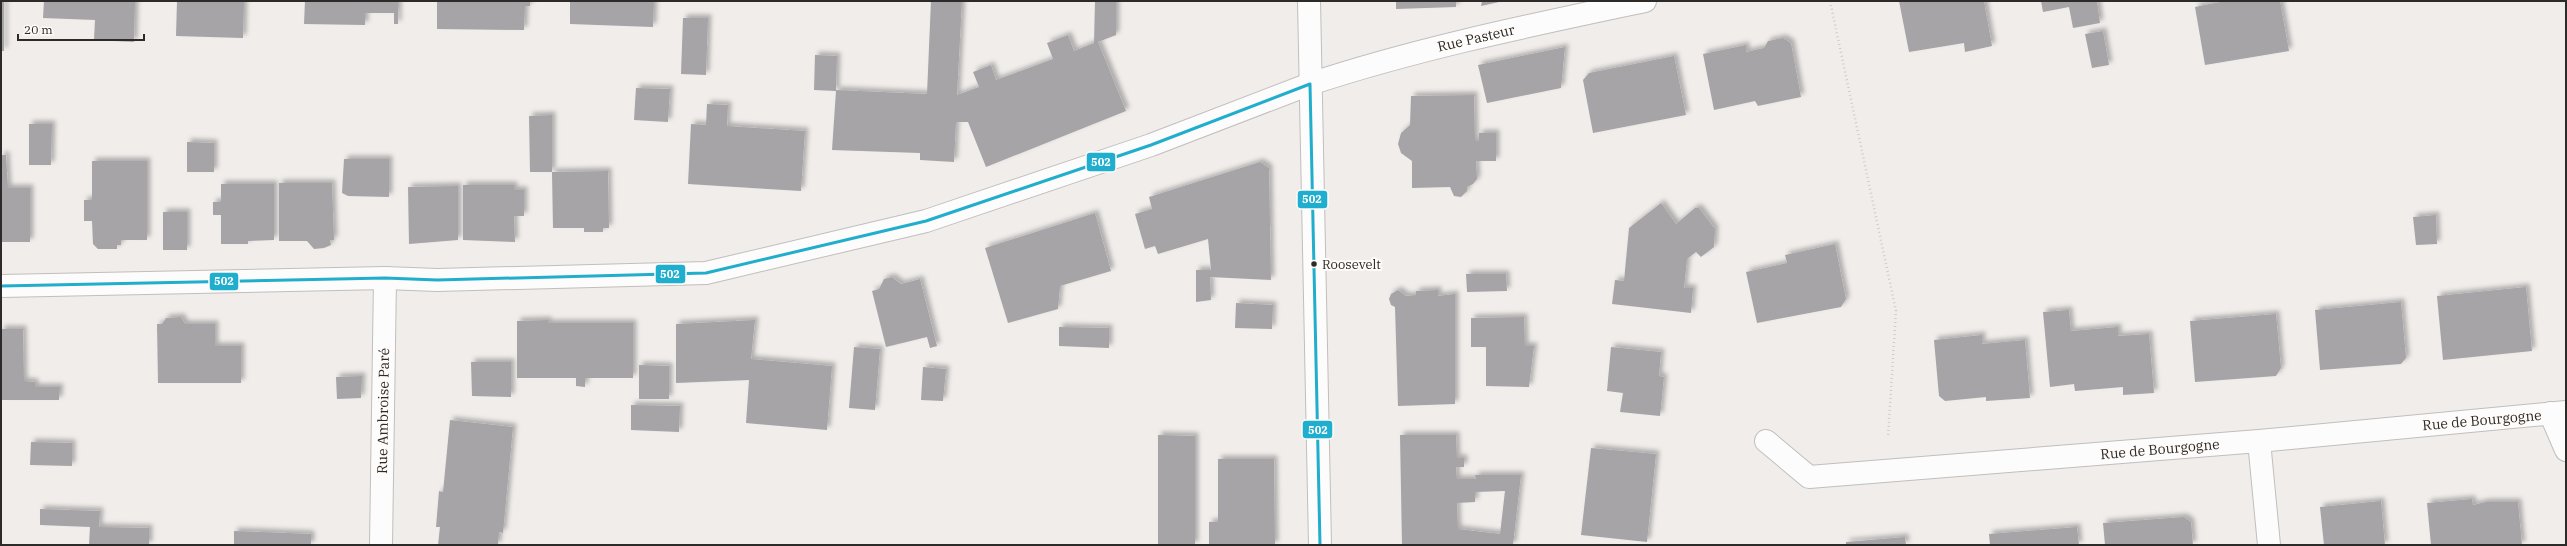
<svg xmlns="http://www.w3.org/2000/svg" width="2567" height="546" viewBox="0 0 2567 546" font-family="'IBM Plex Serif',serif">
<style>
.building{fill:#a7a4a8;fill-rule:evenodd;filter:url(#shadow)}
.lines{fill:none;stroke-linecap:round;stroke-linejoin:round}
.minor-casing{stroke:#c1bebc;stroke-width:24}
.tertiary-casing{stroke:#c1bebc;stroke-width:24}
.primary-casing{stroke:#c1bebc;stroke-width:24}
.path{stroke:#cdcdcc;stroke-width:2.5;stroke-dasharray:1 3;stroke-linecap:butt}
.minor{stroke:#fdfcfc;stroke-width:22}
.tertiary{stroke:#fdfcfc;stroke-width:22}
.primary{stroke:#fdfcfc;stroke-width:22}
.bus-1-casing{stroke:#fefbf8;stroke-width:6}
.bus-1{stroke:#20aecf;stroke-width:3}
.bus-dot{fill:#2d2b29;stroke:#fefbf8;stroke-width:1.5}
.labels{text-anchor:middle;stroke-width:4;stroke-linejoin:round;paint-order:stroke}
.bus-label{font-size:13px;fill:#2d2b29;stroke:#fefbf8;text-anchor:start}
.street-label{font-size:14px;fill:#2d2b29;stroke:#fefbf8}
.line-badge{stroke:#fefbf8;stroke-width:1.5}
.badge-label{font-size:11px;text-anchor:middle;font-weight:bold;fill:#fff}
</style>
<defs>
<filter id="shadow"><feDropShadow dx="3.5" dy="-3.5" stdDeviation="2" flood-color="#0004"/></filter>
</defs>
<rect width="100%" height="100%" fill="#f0edeb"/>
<path class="building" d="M1 1H4V51H1Z
M44 1H135L134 42 94 40 95 20 43 18Z
M177 1H244L243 38 176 36Z
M305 1H398V24H394V13H365V25L304 24Z
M437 1H530V6H525L524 30 437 29Z
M570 1H654L653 27 570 24Z
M931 1H962L957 95 979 87 973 72 991 65 996 80 1053 59 1047 43 1068 35 1074 51 1094 43 1095 1H1116V35L1098 42 1126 111 986 167 968 122H956L954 162 920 160V153L832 150 836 91 814 90 815 55 837 56 836 90 927 94Z
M1396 1H1456V7L1396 9Z
M1482 1H1499V2L1481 6Z
M1899 1H1984L1992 46 1965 52 1964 43 1909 52Z
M2041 1H2097L2100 23 2073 28 2069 7 2043 12Z
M2225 1H2280L2289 51 2205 65 2195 7Z
M683 18H708L706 75 681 74Z
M2103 31 2109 65 2092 68 2085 34Z
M1783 38 1791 43 1801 97 1758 106 1755 101 1714 110 1703 54 1746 45V52L1764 48 1768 41Z
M1565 47 1561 88 1487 103 1478 65Z
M1674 56 1686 115 1593 133 1583 80 1589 73Z
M636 88 670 89 668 122 634 120Z
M1474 95 1475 141H1479V133H1496V161H1476L1477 179 1473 184 1467 187V191L1461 197 1454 196 1450 187 1412 188V161L1401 153 1398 144 1401 133 1410 125 1411 96Z
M707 104 728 105 727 126 805 131 801 191 688 184 691 124 706 125Z
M552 115V172H530L529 116Z
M29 124H52L51 165H29Z
M187 142 214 143V172H187Z
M1 155H6L8 188H30V242H1Z
M344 159H389V197L348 196 342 193Z
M92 161H147V240H121V245H117V249H98L93 244 92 221H84V200H92Z
M1260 162 1269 168 1271 280 1210 277 1211 300 1196 302V270H1211L1208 239 1158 254 1155 246 1145 249 1135 214 1152 209 1149 197Z
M608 171 609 228H603V232H584V228H553L552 172Z
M279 183H332L334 240H330L331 245 324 248 314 249 307 241H279Z
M221 184H274V240L248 241V244H221V215H213V202H221Z
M463 185H514V190H524V216H514L515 242 463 240Z
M458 186V240L409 244 408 187Z
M1661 203 1676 224 1695 208H1699L1715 229 1714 247 1701 257 1696 252 1687 259 1684 288H1693L1691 313 1612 304 1615 280 1624 281 1629 228Z
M163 212H187V250H163Z
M1095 213 1111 271 1060 286 1058 309 1008 323 985 248Z
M2436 215 2437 244 2416 245 2413 217Z
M1835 244 1846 299 1841 307 1757 323 1746 272 1787 263 1785 255Z
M1466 274H1506L1507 291 1467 292Z
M892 277 901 284 920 279 937 346 930 348 927 337 886 347 872 291 879 289 884 279Z
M2526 287 2532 351 2443 360 2437 296Z
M1398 290 1406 296 1416 295V291L1438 290V296L1455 294V404L1398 406 1395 307 1391 305 1389 299 1391 294Z
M2401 302 2406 358 2401 364 2320 370 2315 310Z
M1236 303 1273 305 1272 329 1235 328Z
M2069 310 2071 331 2118 327V336L2149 334 2154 393 2123 395V387L2075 391 2074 384 2050 387 2043 312Z
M2276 314 2281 368 2276 376 2195 382 2190 321Z
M181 317 185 324H215V346H241V383H158L157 324H162L166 318Z
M1524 317 1525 346H1534L1529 387 1486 386V347H1471V318Z
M548 320V323H633V378H585V387L576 386V378H517V321Z
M755 320 751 359 832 366 827 430 746 423 749 380 676 383V324Z
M1059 327 1109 328V348L1059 346Z
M1 329H23L24 381 35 382V387H60L59 400H1Z
M1982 335V344L2025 340 2030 398 1986 401V397L1945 401 1939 396 1934 340Z
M854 347 880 349 875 410 849 408Z
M1611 347 1661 352 1659 376 1664 377 1660 416 1620 412 1623 393 1607 391Z
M471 362H511V397L472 396Z
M639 365 669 366V399H639Z
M923 367 946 369 943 401 921 400Z
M362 376 361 398 337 399 336 377Z
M631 405 680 406 679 432 631 430Z
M450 420 513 427 503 533 499 532 498 545H438L440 527H436L439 491 443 492Z
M1158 435 1195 436V545H1158Z
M1400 435H1456L1457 458H1464V467H1456L1457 479H1476L1475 475H1521L1513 545H1402ZM1505 491 1500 534 1458 529 1457 503 1475 502V492Z
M31 442 72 443V466L30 465Z
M1591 448 1656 454 1647 542 1581 535Z
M1218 459H1274L1275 545H1209V522H1218Z
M2472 499 2473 505 2486 502H2518L2522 545H2431L2427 503Z
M2381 501 2385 545H2324L2320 507Z
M40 509 100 511 99 527 149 528V545H89L90 527 40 525Z
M2184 517 2191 522 2193 545H2105L2103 523Z
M2077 527 2079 545H1990L1989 534Z
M234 531 311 534V545H234Z
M1905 537 1906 545H1846V542Z"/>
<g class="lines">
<defs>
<path id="minor" d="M1310 84C1419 48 1532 25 1645 1
M2550 413 2566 450
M1766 441 1809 477 2259 441 2566 412
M2259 441 2269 545
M381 545 385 278"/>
<path id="tertiary" d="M1 286 385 278 437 280 706 273 926 221 1151 145 1310 84"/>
<path id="primary" d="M1309 1 1320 545"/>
</defs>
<use href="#minor" class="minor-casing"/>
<use href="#tertiary" class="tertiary-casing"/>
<use href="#primary" class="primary-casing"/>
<path class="path" d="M1830 1 1896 311 1888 437"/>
<use href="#minor" class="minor"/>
<use href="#tertiary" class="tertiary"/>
<use href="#primary" class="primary"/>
<defs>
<path id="bus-1" d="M1310 84 1320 545
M1 286 385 278 437 280 706 273 926 221 1151 145 1310 84"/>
</defs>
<use href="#bus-1" class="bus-1-casing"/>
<use href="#bus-1" class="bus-1"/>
</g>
<circle class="bus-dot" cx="1314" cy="264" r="3.5"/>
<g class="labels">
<g class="bus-label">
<text x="1322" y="269">Roosevelt</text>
</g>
<g class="street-label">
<text transform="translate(1476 38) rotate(-13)" y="5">Rue Pasteur</text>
<text transform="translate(383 411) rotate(-89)" y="5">Rue Ambroise Paré</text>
<text transform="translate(2482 420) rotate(-5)" y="5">Rue de Bourgogne</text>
<text transform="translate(2160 449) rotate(-5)" y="5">Rue de Bourgogne</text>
</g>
</g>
<g class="line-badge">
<rect x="1086" y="152" width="30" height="20" rx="4" fill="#20aecf"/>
<rect x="1297" y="190" width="31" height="19" rx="4" fill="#20aecf"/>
<rect x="655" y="264" width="31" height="20" rx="4" fill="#20aecf"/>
<rect x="209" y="272" width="30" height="19" rx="4" fill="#20aecf"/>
<rect x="1302" y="420" width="31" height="19" rx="4" fill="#20aecf"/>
</g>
<g class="badge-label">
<text x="1101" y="166">502</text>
<text x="1312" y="203">502</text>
<text x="670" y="278">502</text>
<text x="224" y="285">502</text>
<text x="1318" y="434">502</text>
</g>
<rect width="2567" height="546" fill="none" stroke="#2d2b29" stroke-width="4"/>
<path d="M18 34v6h126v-6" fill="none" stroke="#2d2b29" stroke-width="2"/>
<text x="24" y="34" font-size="12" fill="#2d2b29" stroke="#fefbf8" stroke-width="3" paint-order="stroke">20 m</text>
</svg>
